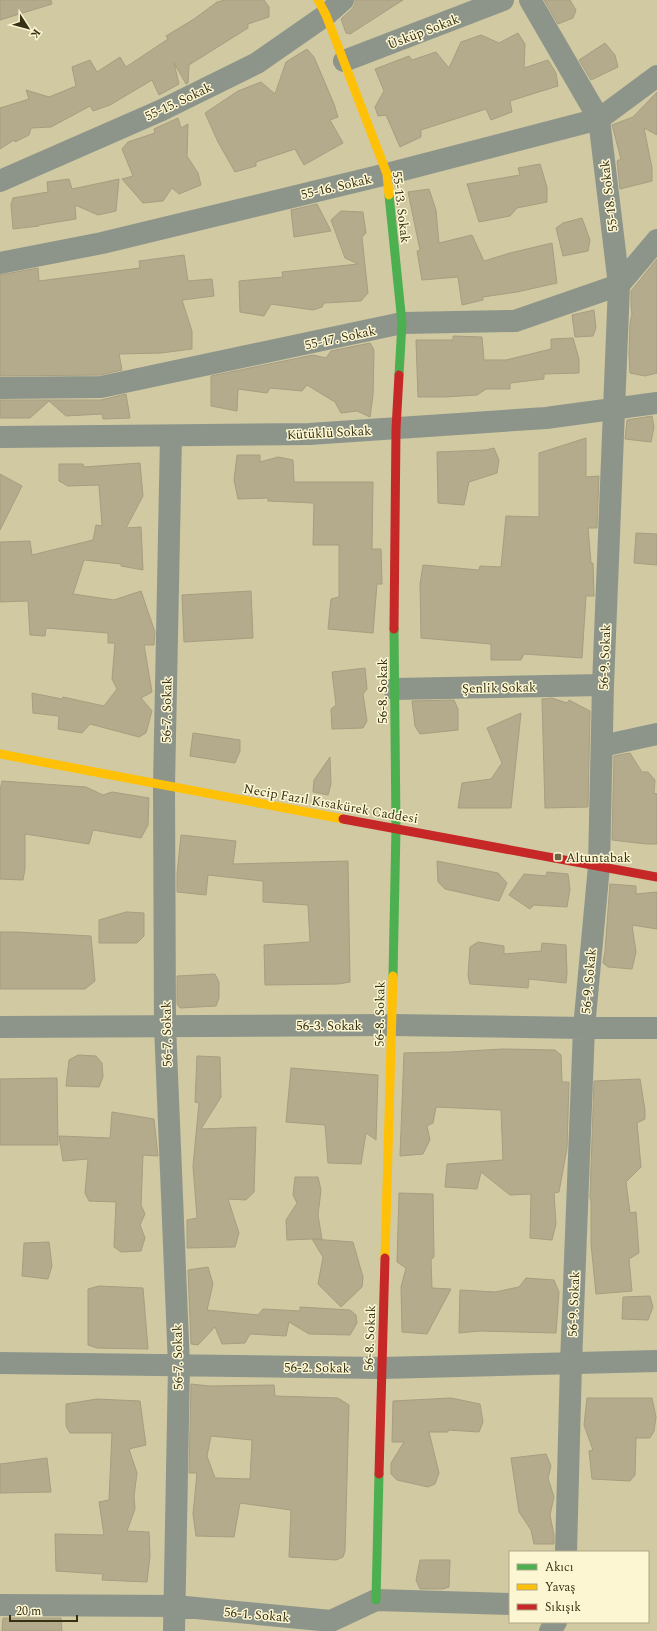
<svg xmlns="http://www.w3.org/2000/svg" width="657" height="1631" viewBox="0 0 657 1631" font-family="Spectral,serif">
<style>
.building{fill:#b4aa8c;stroke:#a79d80;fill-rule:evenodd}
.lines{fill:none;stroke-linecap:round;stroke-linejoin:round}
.street{stroke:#8d958a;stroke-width:22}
.fast{stroke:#4caf50;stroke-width:9}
.slow{stroke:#ffc107;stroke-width:9}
.jam{stroke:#c62828;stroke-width:9}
.poi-dot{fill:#6c6646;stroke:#fcf6d3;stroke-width:1.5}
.labels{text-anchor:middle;stroke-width:3;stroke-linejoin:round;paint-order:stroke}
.street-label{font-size:13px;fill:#363114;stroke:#fcf6d3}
.poi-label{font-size:13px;fill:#363114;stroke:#fcf6d3;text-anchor:start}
</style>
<rect width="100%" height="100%" fill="#d0c9a2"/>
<path class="building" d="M0 0H51L52 4 0 20Z
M225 0H264L269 7V17L248 24V28L189 65 188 83 186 84 174 63 179 84 159 95 152 80 110 105 93 111 90 106 51 127 31 128 29 135 15 142 14 140 0 149V108L29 99 26 90 49 97 76 86 72 67 90 60 97 72 120 57 126 67 168 39 166 36 194 19 217 2Z
M355 0H403L350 34 346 33 341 19 352 9 355 4Z
M544 0H570L576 10 573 18 558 24Z
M518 33 525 44 524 68 548 60 556 73 558 86 510 101 512 112 491 120 486 109 421 130V137L400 147 386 115 378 116 375 107 384 91 375 69 409 56 412 60 436 52 449 68 461 42 481 35 499 43Z
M605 43 615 55 618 67 591 80 579 60Z
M307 49 314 57 334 104 338 117 330 120 343 143 304 165 295 149 256 162V166L235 172 218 142 205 113 238 91 261 82 275 94 286 62Z
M657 92V135L644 128 652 168V181L620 189 617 161 621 159 612 125 633 117Z
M178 118 181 128 188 124 187 156 198 173 201 185 179 194 172 188 163 201 143 203 122 179 133 176 122 149 128 142 155 133 154 129Z
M540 164 547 187V202L517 208 510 216 479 222 467 184 520 175 518 168Z
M69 179 72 189 119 179 116 211 98 215 75 205 76 219 39 225V226L13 229 11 205 13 198 48 192 47 182Z
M429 189 436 210 439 243 472 235 484 261 510 253 552 243 557 283 517 292 483 297V300L462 305 458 277 422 280 417 251 420 250 408 192Z
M317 204 331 231 294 237 291 210Z
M341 211 363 212 366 233 362 237 368 293 361 301 324 303 322 307 313 310 271 304 264 316 240 312 239 281 283 277 282 272 358 264 345 258 331 220Z
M582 218 590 240 588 251 563 256 556 228 563 223Z
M184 255 188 281 212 279 214 296 182 300 192 331V349L161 353 119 354 122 370 100 375 0 376V275L38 268 39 281 140 268 139 261Z
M657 259V373L645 376 630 373 629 355 630 323 632 314 631 307V291Z
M594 310 596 328 593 336 575 337 572 315Z
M453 336 482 337 484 360H506L551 349V339L573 338 579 359V373L544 374V379L510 383V389H486L477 395 444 397H418L416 340H453Z
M370 343 374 350 373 395 370 417 357 411 341 413 335 402 307 385 302 391 270 388 267 393 238 389 237 411 211 406V376L313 355 326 358 331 351Z
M126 394 130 418 103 419 102 414 66 416 49 401 30 418H0V400H101Z
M652 416 654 427 651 442 625 439 627 420Z
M586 438V477L599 476 597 528H588L591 563H593L594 596H586L582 658 524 654 521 660H491V644L421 638 420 584 423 565 479 570 480 566 501 567 506 516 539 517V453Z
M494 448 499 460 497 473 469 482 464 505 438 503 437 452 486 450Z
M237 455H260V462L278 457 293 460 294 482H373L372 549H381L382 584H377L373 633 328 629 331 599 339 597V545H313L314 503 268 501V498L238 499 234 480Z
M140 463 143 496 126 528 141 527 143 570 121 566V564L84 560 73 594 114 600 141 591 155 632 154 645H144L152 692 141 698 152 711 146 733 139 737 90 724 82 733 58 729 59 716 33 713 32 693 62 699 63 697 104 706 117 689 112 679 115 643H108V633L46 628 45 636 30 635 28 601 0 602V542L30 541 32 555 93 540 96 525 102 526 99 485 68 486 59 481V464H83L84 467Z
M0 474 22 486 0 530Z
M636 533 657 534V565L634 563Z
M251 591 253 638 184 642 182 595Z
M365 668 367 689 363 694 367 721 363 728 332 729 331 709 336 705 332 672Z
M552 698 567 703 569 700 590 711 588 807 545 808 542 699Z
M454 700 458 709V730L420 734 415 726 412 701Z
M521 713 511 808H458L462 783 491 779 502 763 487 728Z
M193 733 240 740V751L235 763 190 756Z
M630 753 642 772H648L655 780 654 793 657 794V844H646L612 840 614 756Z
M330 757 331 784 328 795 313 792 314 780Z
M2 781 86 787 103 795 112 792 149 798 148 825 141 838 93 830 89 844 25 834V869L23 880 0 879V790Z
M181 835 236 841 233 864 348 861 350 982 338 984 265 985 264 945 310 942 308 905 263 902V881L208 875 206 895 177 892V874Z
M437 861 498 873 507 883 499 901 445 889 438 882Z
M547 872 568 874 570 889 567 907 534 905 530 909 509 895 524 874 546 876Z
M610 884 636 886V894L657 892V929L632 925 636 952 632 969 608 967 603 963 605 951Z
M126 912 144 913V936L137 943H99V920Z
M0 932H16L91 936 95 981 85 989H0Z
M478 942 504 946V954L541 951 542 943 566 945 567 973 566 983 529 979 528 988 470 984 468 976 470 947Z
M215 974 219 982V998L216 1006 180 1008 177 1004V976Z
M503 1049 555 1050 561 1055 562 1082H569L567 1148 559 1192 554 1193 556 1224 552 1240 530 1238 531 1194 510 1195 481 1172 477 1189 445 1187 447 1164 503 1160 501 1110 436 1107 433 1123 427 1126 430 1140 423 1154 400 1156 404 1053 450 1052Z
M78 1055 96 1056 102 1063 103 1077 99 1087 66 1086 69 1060Z
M197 1056 220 1057 221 1097 201 1129 256 1127 254 1192 246 1200 228 1199 239 1233 235 1247 187 1248V1220L197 1218 193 1166 199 1103 195 1102Z
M291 1068 378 1075 376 1140 366 1133 361 1164 328 1163 325 1125 286 1122Z
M57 1078 58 1145H0V1079Z
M640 1079 645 1110V1119L637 1123 641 1167 626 1182 630 1213 636 1212 639 1253 629 1259 632 1291 596 1294 591 1244V1201L590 1198 594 1081Z
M112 1112 154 1119 158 1156 143 1155 141 1205 145 1214 140 1225 145 1238 141 1251 121 1252 114 1247 116 1202 89 1201 85 1193 88 1159 63 1161 59 1136 110 1138Z
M295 1177H318L321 1190 318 1215 322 1239H313L353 1242 363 1277 362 1287 341 1307 318 1284 323 1257 312 1239 287 1240 286 1220 297 1203 293 1195Z
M399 1193 433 1194 434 1257 431 1260 432 1288 451 1289 427 1334 402 1332 401 1287 406 1268 397 1262Z
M49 1242 52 1266 48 1279 22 1276 24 1243Z
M208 1267 213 1284 207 1310 258 1315 263 1309 300 1311V1307L350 1310 356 1315 357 1323 350 1335 309 1334 289 1322 286 1336 250 1334 245 1343 222 1344 215 1327 198 1345 191 1344 188 1270Z
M526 1278 554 1280 559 1292 556 1333 480 1331 459 1333 460 1290 495 1292 519 1287Z
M99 1286 143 1288 148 1349 97 1348 88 1345V1289Z
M650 1296 653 1307 648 1320 622 1319 623 1297Z
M191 1384 209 1386 274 1385 275 1396 338 1398 349 1405 345 1551 343 1557 336 1560 289 1557 291 1510 240 1503 234 1537 196 1536 193 1514 197 1473H189ZM211 1436 252 1440 250 1479 215 1478 207 1456Z
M451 1398 480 1404 483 1422 479 1432 448 1430V1432H429L439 1473 435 1484 428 1487 397 1480 391 1474V1463L404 1442H392L393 1401Z
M587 1398H652L656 1417 654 1431 650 1438H636L635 1475 630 1481 592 1479 589 1451 593 1450 584 1425Z
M97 1399 140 1401 146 1445 129 1449 137 1473 134 1496 135 1509 127 1531 149 1532 150 1556 147 1582 102 1580 103 1574 56 1571 55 1534 104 1535 99 1502 109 1500 112 1433H70L66 1426V1404Z
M546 1454 551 1466 548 1478 554 1497 550 1515 554 1535V1544H534L531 1530 519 1512 511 1458Z
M47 1458 51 1492 0 1493V1464Z
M420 1560H450L449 1587 443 1589H420L416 1580Z
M3 1618H61L62 1631H2Z"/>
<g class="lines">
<path class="street" d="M530 0 599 119 619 285 603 685 599 866 584 1028 571 1363 566 1552
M344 61 503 0
M0 181 162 110 257 63 326 15 343 0
M0 263 102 243 387 174 599 119 657 76
M0 388 101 387 402 323 515 321 619 285 657 240
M171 436 164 786 165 1026 179 1366 174 1631
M0 437 309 434 546 418 657 403
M394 689 603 685
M602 746 657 734
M0 1027 392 1025 584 1028H657
M0 1363 381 1368 657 1361
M0 1605 175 1606 331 1621 376 1600 510 1604
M550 1631 556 1622"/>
<path class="fast" d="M389 195 402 323 399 375
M393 976 396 828 394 629
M376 1600 379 1474"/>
<path class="slow" d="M318 0 326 15 387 174 389 195
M0 754 343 819
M385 1258 393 976"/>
<path class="jam" d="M394 629 396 429 399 375
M343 819 657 877
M379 1474 385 1258"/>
</g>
<rect class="poi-dot" x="554" y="853" width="8" height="8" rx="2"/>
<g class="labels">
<g class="street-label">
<text transform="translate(423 31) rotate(-21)" y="5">Üsküp Sokak</text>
<text transform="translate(178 101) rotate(-25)" y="5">55-15. Sokak</text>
<text transform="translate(336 186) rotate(-13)" y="5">55-16. Sokak</text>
<text transform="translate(608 196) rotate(-97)" y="5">55-18. Sokak</text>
<text transform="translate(402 207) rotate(83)" y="5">55-13. Sokak</text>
<text transform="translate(340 337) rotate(-12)" y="5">55-17. Sokak</text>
<text transform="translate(329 432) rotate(-3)" y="5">Kütüklü Sokak</text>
<text transform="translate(604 657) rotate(-88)" y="5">56-9. Sokak</text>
<text transform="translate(499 687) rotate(-1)" y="5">Şenlik Sokak</text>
<text transform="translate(382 691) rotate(-90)" y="5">56-8. Sokak</text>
<text transform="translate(166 710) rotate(-89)" y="5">56-7. Sokak</text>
<text transform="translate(331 803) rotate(10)" y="5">Necip Fazıl Kısakürek Caddesi</text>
<text transform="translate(588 981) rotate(-85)" y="5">56-9. Sokak</text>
<text transform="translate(379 1014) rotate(-89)" y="5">56-8. Sokak</text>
<text x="329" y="1030">56-3. Sokak</text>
<text transform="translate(166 1034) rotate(-91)" y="5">56-7. Sokak</text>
<text transform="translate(573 1304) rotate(-88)" y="5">56-9. Sokak</text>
<text transform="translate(369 1338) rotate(-88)" y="5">56-8. Sokak</text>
<text transform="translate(177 1357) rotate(-91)" y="5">56-7. Sokak</text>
<text transform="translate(317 1367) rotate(1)" y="5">56-2. Sokak</text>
<text transform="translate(257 1614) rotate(5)" y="5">56-1. Sokak</text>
</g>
<g class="poi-label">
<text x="566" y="862">Altuntabak</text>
</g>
</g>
<rect x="509" y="1551" width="140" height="72" fill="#fcf6d3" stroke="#ada787"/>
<rect x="517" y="1564" width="20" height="6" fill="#4caf50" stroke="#ada787"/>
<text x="545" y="1571" font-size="12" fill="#363114">Akıcı</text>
<rect x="517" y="1584" width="20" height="6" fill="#ffc107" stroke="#ada787"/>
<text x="545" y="1591" font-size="12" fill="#363114">Yavaş</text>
<rect x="517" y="1604" width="20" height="6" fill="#c62828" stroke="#ada787"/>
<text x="545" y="1611" font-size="12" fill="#363114">Sıkışık</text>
<g transform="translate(28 28) rotate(126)" stroke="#fcf6d3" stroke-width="3" paint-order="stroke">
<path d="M0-3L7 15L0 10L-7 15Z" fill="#363114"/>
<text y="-6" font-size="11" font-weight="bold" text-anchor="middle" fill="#363114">K</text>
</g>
<path d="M10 1615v6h67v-6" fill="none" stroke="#363114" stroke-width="2"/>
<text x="16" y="1615" font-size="12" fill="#363114" stroke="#fcf6d3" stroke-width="3" paint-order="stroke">20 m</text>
</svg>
